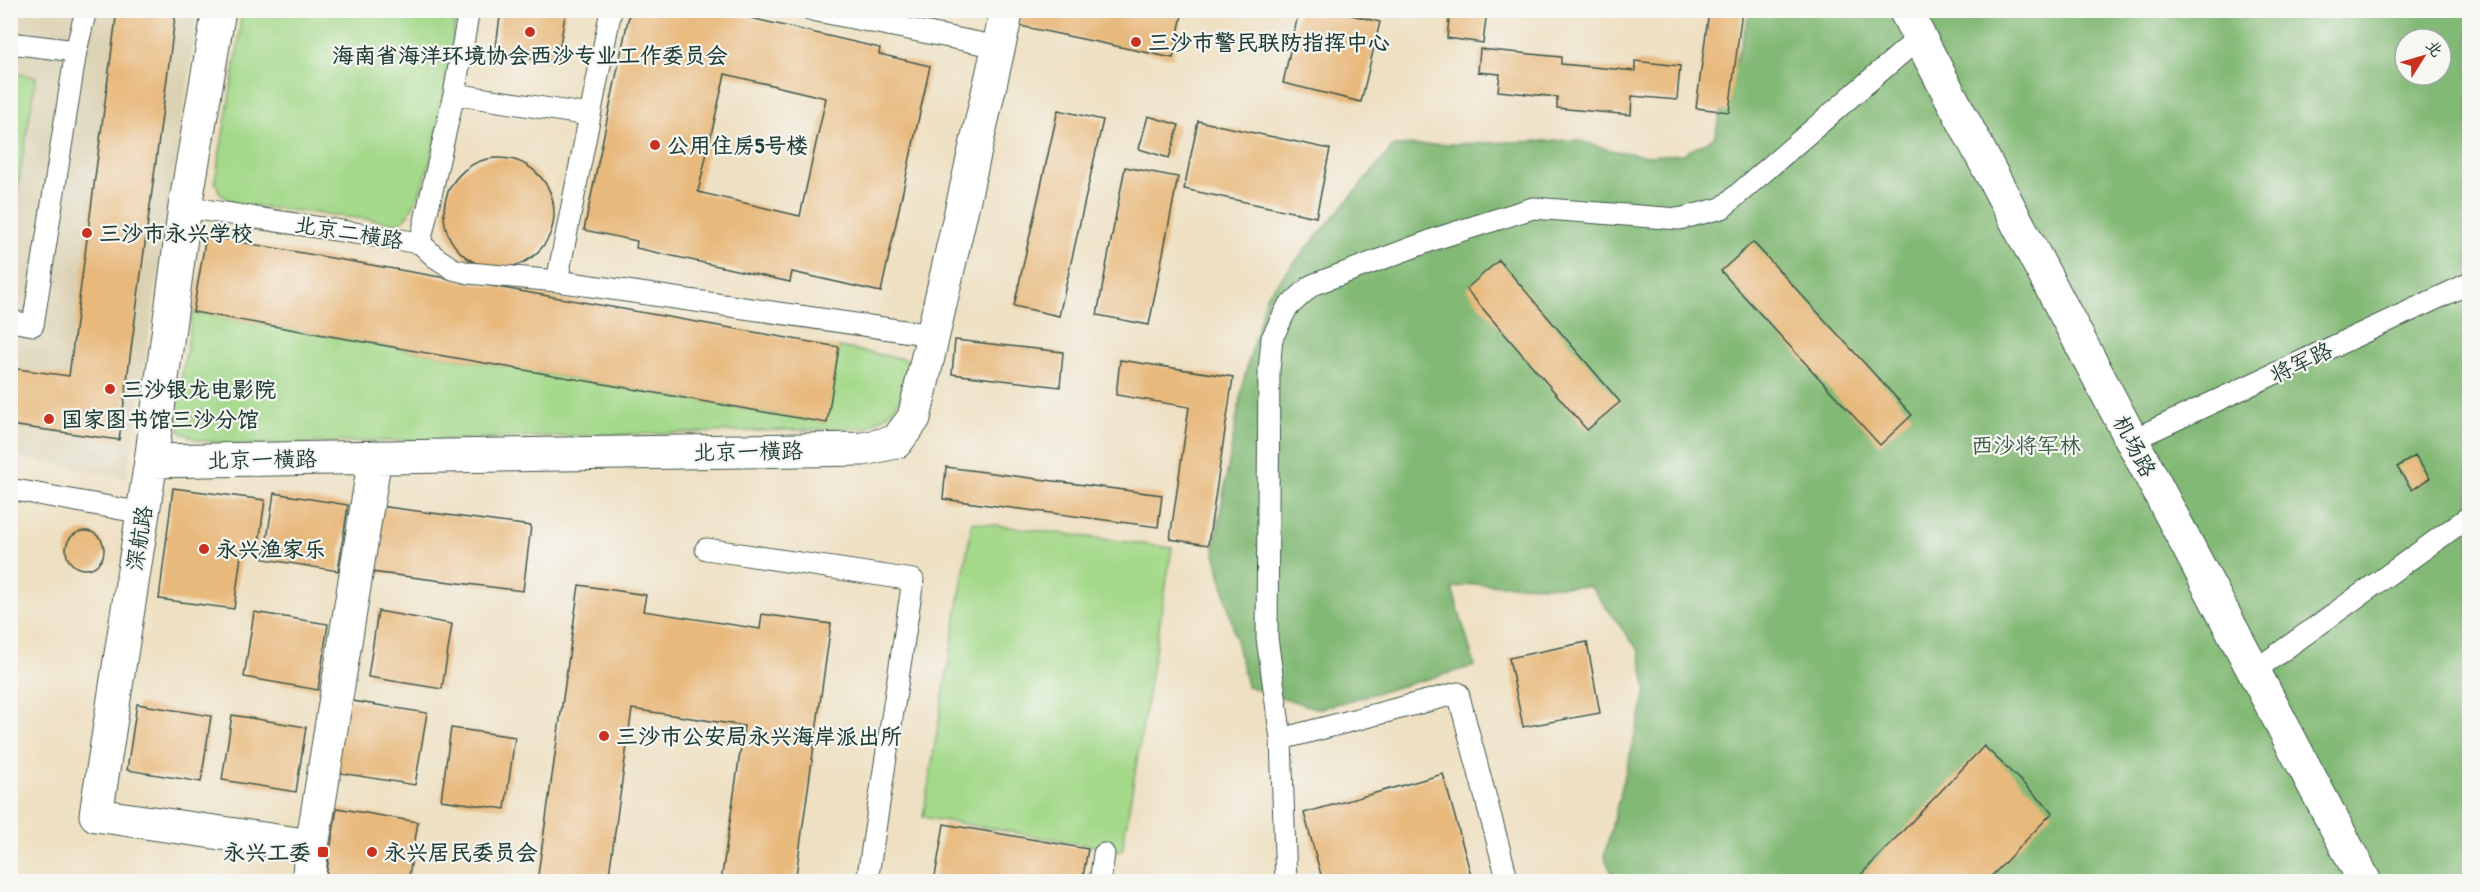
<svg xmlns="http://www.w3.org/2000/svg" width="2480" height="892" viewBox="0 0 2480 892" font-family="'Patrick Hand','LXGW WenKai TC',sans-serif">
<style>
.built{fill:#dbd1b2}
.green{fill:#a4d98a;stroke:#628b5f;stroke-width:1.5}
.forest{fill:#83b976;stroke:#517b55;stroke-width:1.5;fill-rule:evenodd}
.building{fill:#e8b97d;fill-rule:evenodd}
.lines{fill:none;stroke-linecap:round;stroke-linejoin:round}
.lane-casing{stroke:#3e5549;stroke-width:23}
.street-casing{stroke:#3e5549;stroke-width:35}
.secondary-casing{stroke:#3e5549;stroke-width:35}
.lane{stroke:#fff;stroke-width:21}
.street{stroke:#fff;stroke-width:33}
.secondary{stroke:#fff;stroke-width:33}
.poi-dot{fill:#c8321e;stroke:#f6f6f2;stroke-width:2}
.labels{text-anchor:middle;stroke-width:4.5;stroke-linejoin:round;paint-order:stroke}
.poi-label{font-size:22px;font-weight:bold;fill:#1f3d34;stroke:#f6f6f2;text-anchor:start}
.street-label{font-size:22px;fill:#1f3d34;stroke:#f6f6f2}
.park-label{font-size:22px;fill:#3a5c45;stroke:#f6f6f2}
</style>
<rect width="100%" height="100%" fill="#f6f6f2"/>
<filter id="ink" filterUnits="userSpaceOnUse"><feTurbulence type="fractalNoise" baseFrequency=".0167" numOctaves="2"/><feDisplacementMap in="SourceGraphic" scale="12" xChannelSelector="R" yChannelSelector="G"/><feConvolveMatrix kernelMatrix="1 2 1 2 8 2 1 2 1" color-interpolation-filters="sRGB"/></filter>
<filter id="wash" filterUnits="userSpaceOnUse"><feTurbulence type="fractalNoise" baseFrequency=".008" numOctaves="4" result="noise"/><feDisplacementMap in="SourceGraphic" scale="24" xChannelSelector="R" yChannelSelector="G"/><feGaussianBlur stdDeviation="1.35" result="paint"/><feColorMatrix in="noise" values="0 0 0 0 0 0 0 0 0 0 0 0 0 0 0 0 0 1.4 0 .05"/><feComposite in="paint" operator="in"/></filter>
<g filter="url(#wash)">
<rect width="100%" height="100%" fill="#eee0c2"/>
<path class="built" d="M10 11H199L127 478 11 456Z"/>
<path class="green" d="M241 11H457C449 57 435 196 400 223L237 204 220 194 215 181 239 42Z
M11 73 36 77 11 228 10 73Z
M193 312 826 423 839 347 909 360C900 401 904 407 866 428L236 445 198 440 180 432 175 415Z
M972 522 1172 548 1122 851 923 817Z"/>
<path class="forest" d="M1750 11H2469V881H1616L1604 857 1647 689 1639 651 1591 587 1473 584 1452 588 1475 666 1318 709 1247 686 1214 548 1243 383 1266 296 1394 146 1576 140 1610 150 1647 156 1683 154 1714 138ZM2405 39H2441V75H2405Z"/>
<g id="blocks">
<path class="building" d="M117 10H176L119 440 10 425V368L69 376Z
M501 10H566L557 63 495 53Z
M630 10H676L687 13 688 10H716L880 48 879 54 930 66 881 292 792 272 790 282 636 248 637 241 584 230ZM725 74 826 98 800 216 698 192Z
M1023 10H1183L1173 58 1020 26Z
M1299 10H1331L1380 22 1361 102 1283 83Z
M1450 10H1487L1483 43 1447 38Z
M1709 10H1742L1729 112 1696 108Z
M1480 49 1561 57V64L1635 71V61L1680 66 1677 100 1632 96 1631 115 1557 108V97L1498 91 1500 74 1478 72Z
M1058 110 1103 120 1059 316 1014 306Z
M1148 116 1179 125 1169 158 1139 149Z
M1198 121 1330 149 1316 217 1184 189Z
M444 213a55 55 0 1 1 110 0a55 55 0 1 1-110 0Z
M1125 167 1178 177 1149 325 1097 315Z
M206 236 839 347 827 423 193 312Z
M1753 242 1912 415 1880 445 1721 271Z
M1499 260 1620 402 1587 430 1466 289Z
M955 340 1063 352 1060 387 952 374Z
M1120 360 1233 377 1208 545 1170 539 1189 407 1116 395Z
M2415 456 2430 478 2412 490 2397 467Z
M946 467 1162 495 1158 527 943 499Z
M173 488 265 500 258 550 242 548 234 609 159 599Z
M274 493 348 505 338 571 264 559Z
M379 506 531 526 523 591 371 572Z
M66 550a19 19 0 1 1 38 0a19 19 0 1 1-38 0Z
M579 585 646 595 643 611 760 629 762 614 831 624 795 882H721L744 726 632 709 608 882H537Z
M378 611 452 624 442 689 368 677Z
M254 612 328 624 318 690 244 677Z
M1587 642 1600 713 1523 727 1509 658Z
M346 700 427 713 415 785 334 772Z
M137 704 211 716 201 782 127 770Z
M232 715 306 727 296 792 222 780Z
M451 728 515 737 505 809 441 800Z
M1984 746 2053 812 1986 882H1854Z
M1443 774 1473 882H1323L1304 813Z
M337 808 418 822 408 882H325Z
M944 824 1088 849 1082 882H934Z"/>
</g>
</g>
<g filter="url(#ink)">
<use href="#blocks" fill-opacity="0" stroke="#3e5549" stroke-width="1.5"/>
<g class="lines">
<defs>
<path id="lane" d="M812 10 999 47
M10 43 76 51
M454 94 589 115
M185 207 420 243 454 94 469 10
M420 243 435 257 453 269 469 273 557 281 932 335
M557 281 611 10
M10 321 33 325 76 51 86 10
M2132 440 2470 283
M10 489 143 513
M706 549 913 580 867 882
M2254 671 2470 516
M1281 739 1458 693 1508 882
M1100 882 1104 854
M1286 882 1281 739 1267 638 1269 371 1272 338 1287 308 1312 285 1438 238 1533 208 1679 219 1722 208 1920 37"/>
<path id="street" d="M219 10 185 207 151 461 96 815 312 846 308 882
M151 461 863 449 896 442 914 418 1007 10
M312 846 375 457"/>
<path id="secondary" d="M1905 10 2365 882"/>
</defs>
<use href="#lane" class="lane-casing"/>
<use href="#street" class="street-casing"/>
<use href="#secondary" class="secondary-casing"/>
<use href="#lane" class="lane"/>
<use href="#street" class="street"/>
<use href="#secondary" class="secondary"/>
</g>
</g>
<g class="poi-dot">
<circle cx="530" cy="32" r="6"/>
<circle cx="1136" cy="42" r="6"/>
<circle cx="655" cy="145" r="6"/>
<circle cx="87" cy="233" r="6"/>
<circle cx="110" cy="389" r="6"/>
<circle cx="49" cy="419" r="6"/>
<circle cx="204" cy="549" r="6"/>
<circle cx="604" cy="736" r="6"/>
<rect x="317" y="846" width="12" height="12" rx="3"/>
<circle cx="372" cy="852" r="6"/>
</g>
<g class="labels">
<g class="poi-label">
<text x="1148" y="50">三沙市警民联防指挥中心</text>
<text x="530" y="63" text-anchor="middle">海南省海洋环境协会西沙专业工作委员会</text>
<text x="667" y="153">公用住房5号楼</text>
<text x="99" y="241">三沙市永兴学校</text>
<text x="122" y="397">三沙银龙电影院</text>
<text x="61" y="427">国家图书馆三沙分馆</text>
<text x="216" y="557">永兴渔家乐</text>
<text x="616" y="744">三沙市公安局永兴海岸派出所</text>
<text x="311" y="860" text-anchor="end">永兴工委</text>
<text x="384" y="860">永兴居民委员会</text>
</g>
<g class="street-label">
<text transform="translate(349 232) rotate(9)" y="8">北京二横路</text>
<text transform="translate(2301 362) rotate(-25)" y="8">将军路</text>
<text transform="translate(2135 446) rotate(62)" y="8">机场路</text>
<text transform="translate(748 451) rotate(-1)" y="8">北京一横路</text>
<text transform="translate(262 459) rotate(-1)" y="8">北京一横路</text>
<text transform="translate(139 538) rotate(-81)" y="8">深航路</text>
</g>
<g class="park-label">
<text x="2026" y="453">西沙将军林</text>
</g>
</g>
<rect width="2480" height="892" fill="none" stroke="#f6f6f2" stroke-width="36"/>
<g transform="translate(2423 57) rotate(53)"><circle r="28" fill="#f6f6f2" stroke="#a0aca6" stroke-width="1.5"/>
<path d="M0-4.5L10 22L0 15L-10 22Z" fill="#c8321e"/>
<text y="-9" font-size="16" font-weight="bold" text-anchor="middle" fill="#1f3d34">北</text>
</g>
</svg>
